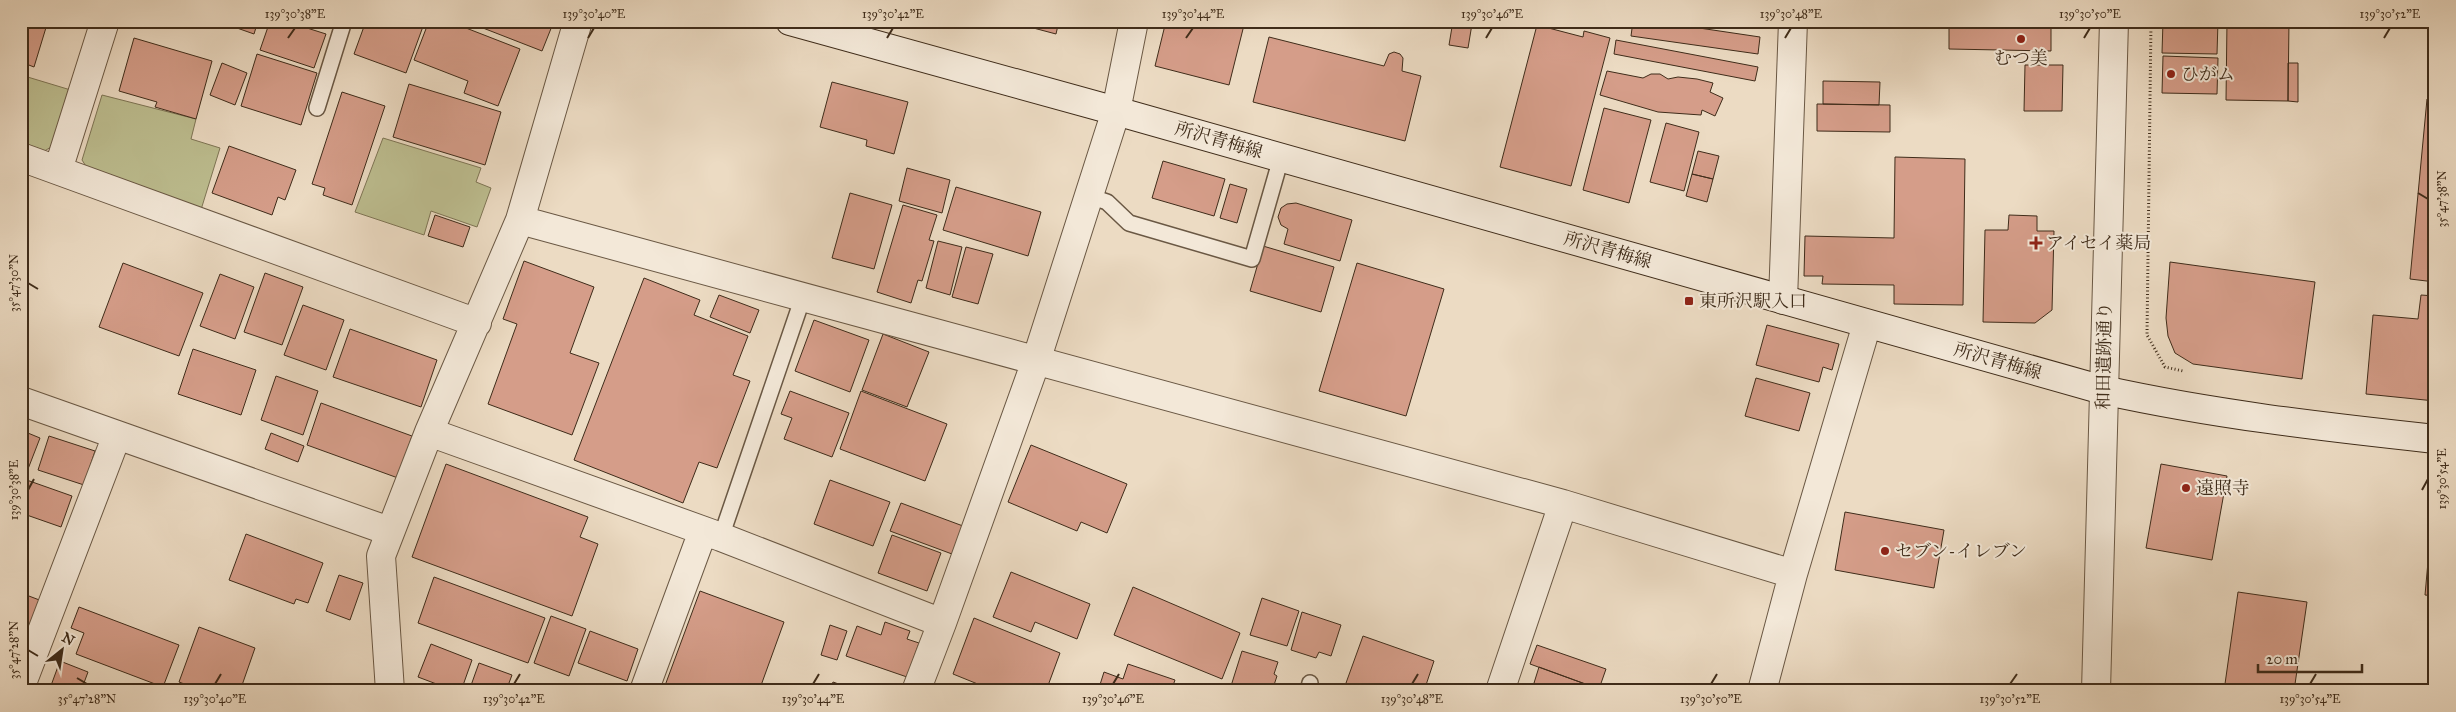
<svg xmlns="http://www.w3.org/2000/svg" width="2456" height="712" viewBox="0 0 2456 712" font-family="'IM FELL Great Primer','Noto Serif JP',serif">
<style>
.green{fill:#bdbe90;stroke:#7e7555}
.building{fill:#d59d89;stroke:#3f2c1a}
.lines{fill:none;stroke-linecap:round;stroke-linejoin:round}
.service-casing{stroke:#6a5844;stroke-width:18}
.minor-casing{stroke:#6a5844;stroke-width:30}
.tertiary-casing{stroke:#6a5844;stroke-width:30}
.secondary-casing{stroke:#3f2c1a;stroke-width:30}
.path{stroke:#3f2c1a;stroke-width:3;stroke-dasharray:1 2.5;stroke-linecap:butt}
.service{stroke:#f3e8d8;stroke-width:15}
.minor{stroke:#f3e8d8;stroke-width:28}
.tertiary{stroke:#f3e8d8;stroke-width:28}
.secondary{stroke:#f3e8d8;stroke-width:28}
.ticks{fill:none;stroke:#3f2c1a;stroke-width:2}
.poi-dot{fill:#8f2418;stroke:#f3e8d8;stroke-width:2}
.labels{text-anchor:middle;stroke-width:4;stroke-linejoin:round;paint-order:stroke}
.poi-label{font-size:18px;fill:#3f2c1a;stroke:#f3e8d8;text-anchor:start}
.street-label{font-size:18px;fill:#3f2c1a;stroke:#f3e8d8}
.neatline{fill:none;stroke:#3f2c1a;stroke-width:2}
.ticks-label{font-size:12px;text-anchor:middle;fill:#3f2c1a}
</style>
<rect width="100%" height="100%" fill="#ecdbc3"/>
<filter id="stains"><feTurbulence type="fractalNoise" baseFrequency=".004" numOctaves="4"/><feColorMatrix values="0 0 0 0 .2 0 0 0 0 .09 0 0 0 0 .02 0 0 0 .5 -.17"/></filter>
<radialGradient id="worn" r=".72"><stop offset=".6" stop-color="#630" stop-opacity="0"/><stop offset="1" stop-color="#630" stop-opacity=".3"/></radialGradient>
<path class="green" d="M21 75 74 91 51 147 38 155 21 149Z
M102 95 196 119 191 139 220 148 200 213 91 174 82 160Z
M383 138 481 168 476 182 491 188 477 227 431 211 424 235 355 212Z"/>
<path class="building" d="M21 21H48L34 67 21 62Z
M217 21H258L254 34Z
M270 21H308L307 28 326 34 314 68 260 50Z
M366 21H425L406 73 354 54Z
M429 21H448L520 49 498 106 464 93 468 81 414 60Z
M465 21H554L542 51Z
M1007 21H1059L1056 34Z
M1166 21H1245L1229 85 1155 66Z
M1453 21 1472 24 1468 48 1449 45Z
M1633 21H1652L1760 37 1758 54 1631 36Z
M1720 21H1747L1746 25Z
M1949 21H2051V51L1949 49Z
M2163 21H2218L2217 54 2162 53Z
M2227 21H2289L2288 101 2226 100Z
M1537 25 1583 37 1584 31 1610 38 1571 186 1500 167Z
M1269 37 1384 66 1389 54 1394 52 1400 54 1403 58 1402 71 1421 76 1405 141 1253 102Z
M134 38 212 61 196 119 155 107 157 102 119 91Z
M1616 40 1758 67 1755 81 1614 54Z
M257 54 317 73 301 125 241 106Z
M2163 56 2218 58 2217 94 2162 93Z
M222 63 247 73 235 105 210 95Z
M2288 63H2298V102L2288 101Z
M2025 65H2063L2062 111H2024Z
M1607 71 1643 78 1651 74H1660L1668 79 1678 77 1697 79 1713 83 1710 92 1723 98 1715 116 1702 110 1701 115 1658 112 1600 95Z
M1823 81 1880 82 1879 105 1823 104Z
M832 82 908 102 894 154 866 146 867 140 820 127Z
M409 84 501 112 485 165 393 137Z
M342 92 385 106 352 205 323 195 325 188 312 184Z
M2427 99 2435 100V282L2410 279Z
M1817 104 1890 105V132L1817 131Z
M1604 108 1651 120 1629 203 1583 190Z
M1666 123 1699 132 1684 191 1650 182Z
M229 146 296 170 285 200 278 197 272 215 212 193Z
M1698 151 1719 156 1713 179 1692 174Z
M1895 157 1965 159 1963 305 1894 304V285L1822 284 1823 276H1804L1805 236 1894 238Z
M1163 161 1225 179 1214 216 1152 198Z
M907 168 950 180 942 213 899 201Z
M1692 174 1713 179 1707 202 1686 196Z
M1230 184 1247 189 1237 223 1220 218Z
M956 187 1041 212 1028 256 943 230Z
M850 193 892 205 874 269 832 258Z
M1296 203 1352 220 1340 261 1284 244 1288 229 1281 225 1278 217 1281 208 1287 204Z
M903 205 937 215 929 240 934 241 922 281 918 280 911 303 877 292Z
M435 215 470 227 463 247 428 236Z
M2009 215 2037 216V231H2054L2052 310 2035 323 1983 322 1985 230H2008Z
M938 241 962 247 950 295 926 288Z
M1263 246 1334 267 1321 312 1250 291Z
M966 247 993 254 978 304 952 297Z
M524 261 594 287 570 353 599 363 572 435 488 404 517 324 503 319Z
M2170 262 2315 282 2302 379 2193 364 2175 353 2168 336 2166 318Z
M123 263 203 293 179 356 99 327Z
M1357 263 1444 289 1406 416 1319 391Z
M265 273 303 287 282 345 244 332Z
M220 274 254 287 235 339 200 326Z
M644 278 700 300 694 315 748 336 733 375 750 381 717 468 699 462 683 503 574 460Z
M719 295 759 310 750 333 710 317Z
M2421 295 2435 296V401L2366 394 2373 315 2418 319Z
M303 305 344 320 326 370 284 355Z
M814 320 869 340 850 392 795 371Z
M1767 325 1839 344 1832 370 1823 367 1819 382 1756 365Z
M350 329 437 360 421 407 333 377Z
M883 334 929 352 907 407 862 390Z
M193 349 256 370 241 415 178 394Z
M276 376 318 391 303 435 261 420Z
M1756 378 1810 393 1799 431 1745 416Z
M790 391 849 413 832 457 784 439 792 418 781 414Z
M861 391 947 424 925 481 840 449Z
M321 403 412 436 398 478 307 445Z
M21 426 25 427 23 431 40 438 28 469 21 467Z
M271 433 304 446 298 462 265 449Z
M49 436 95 451 84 485 38 470Z
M1031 445 1127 484 1107 533 1081 522 1077 531 1008 502Z
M446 464 588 517 580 537 598 544 572 616 412 557Z
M2161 464 2227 476 2212 560 2146 548Z
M21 478 72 496 61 527 21 513Z
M830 480 890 502 873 546 814 524Z
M2435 484V596L2425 595Z
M901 503 963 526 952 554 890 531Z
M1845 512 1944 530 1934 588 1835 570Z
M246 534 323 563 308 603 296 599 294 604 229 580Z
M892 535 941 553 927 591 878 573Z
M1011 572 1090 604 1077 639 1035 622 1031 632 993 617Z
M339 575 363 583 350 620 326 611Z
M434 577 545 618 528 663 418 623Z
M1133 587 1240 633 1222 679 1114 635Z
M700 591 784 622 759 691H663Z
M2238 592 2307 602 2294 691H2224Z
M21 593 42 601 21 648Z
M1262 598 1299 611 1287 646 1250 635Z
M79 607 179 645 163 687 76 654 84 633 71 628Z
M1302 612 1341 625 1331 656 1319 652 1316 658 1291 650Z
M551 616 586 629 569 676 534 663Z
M974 618 1060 653 1046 691H995L953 674Z
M885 622 910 631 907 639 919 643 907 677 846 656 857 626 881 635Z
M830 625 847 631 837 660 821 655Z
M199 627 255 648 240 691H203L179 682Z
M590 631 638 649 627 681 578 663Z
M1363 636 1434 661 1424 691H1368L1346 683Z
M431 644 472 660 461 691H455L418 677Z
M1537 645 1606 669 1599 689 1530 664Z
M1242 651 1278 662 1274 674 1277 676 1272 691H1247L1231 686Z
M60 661 88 672 81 691H49Z
M479 663 512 675 506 691H469Z
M1128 664 1175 680 1171 691H1098L1104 672 1123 679Z
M1539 667 1599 689V691H1557L1534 683Z
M833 682 858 691H829Z
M517 684 536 691H515Z
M85 685 103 691H83Z"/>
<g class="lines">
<defs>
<path id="service" d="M317 108 344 21
M1089 196 1107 202 1129 223 1252 259 1281 158
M721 537 803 297
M1308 691 1310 683"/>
<path id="minor" d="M21 157 477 323
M58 170 105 21
M520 220 1563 504 1793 574
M1783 300 1793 21
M21 401 389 531
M429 432 721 537 942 623
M21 686 117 435
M390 691 381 556 429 432 520 220 578 21
M644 691 703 531
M916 691 942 623 1036 361 1116 111 1134 21
M1500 691 1563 504
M1762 691 1793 574 1867 324"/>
<path id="tertiary" d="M2096 691 2114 21"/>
<path id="secondary" d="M790 21 1116 111 2103 390C2212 414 2323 427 2435 439"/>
</defs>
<use href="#service" class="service-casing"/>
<use href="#minor" class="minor-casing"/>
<use href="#tertiary" class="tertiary-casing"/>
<use href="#secondary" class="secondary-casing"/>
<path class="path" d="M2151 21 2147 335 2165 367 2183 371"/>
<use href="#service" class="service"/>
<use href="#minor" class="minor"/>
<use href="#tertiary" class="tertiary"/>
<use href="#secondary" class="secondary"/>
</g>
<path class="ticks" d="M288 38 295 28M588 38 594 28M887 38 893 28M1186 38 1193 28M1486 38 1492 28M1785 38 1791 28M2084 38 2090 28M2384 38 2390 28M2418 193 2428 199M28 283 38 289M28 490 34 479M2422 490 2428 479M28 650 38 656M77 678 87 684M215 684 221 674M514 684 520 674M813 684 819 674M1113 684 1119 674M1412 684 1418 674M1711 684 1717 674M2010 684 2017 674M2310 684 2316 674"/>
<g class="poi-dot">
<circle cx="2021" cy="39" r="5"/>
<circle cx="2171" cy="74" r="5"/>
<path d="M2033.5 235.5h5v5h5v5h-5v5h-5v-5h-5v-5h5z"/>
<rect x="1684" y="296" width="10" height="10" rx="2.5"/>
<circle cx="2186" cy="488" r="5"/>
<circle cx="1885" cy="551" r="5"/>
</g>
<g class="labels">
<g class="poi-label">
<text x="2021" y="64" text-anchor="middle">むつ美</text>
<text x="2181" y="80">ひがム</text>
<text x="2046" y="249">アイセイ薬局</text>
<text x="1699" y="307">東所沢駅入口</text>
<text x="2196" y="494">遠照寺</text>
<text x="1895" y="557">セブン-イレブン</text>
</g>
<g class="street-label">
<text transform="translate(1219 140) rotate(16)" y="6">所沢青梅線</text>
<text transform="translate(1608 250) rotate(16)" y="6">所沢青梅線</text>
<text transform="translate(2104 356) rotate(-89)" y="6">和田遺跡通り</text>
<text transform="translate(1998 361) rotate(16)" y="6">所沢青梅線</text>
</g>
</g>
<rect width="2456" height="712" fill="none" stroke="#ecdbc3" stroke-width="55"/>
<g transform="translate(62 650) rotate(30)" stroke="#f3e8d8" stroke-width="4" paint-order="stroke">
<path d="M0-4L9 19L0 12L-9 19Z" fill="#3f2c1a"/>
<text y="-8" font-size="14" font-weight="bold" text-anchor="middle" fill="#3f2c1a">N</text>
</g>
<path d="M2258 664v8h104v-8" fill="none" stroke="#3f2c1a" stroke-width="2.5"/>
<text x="2266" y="664" font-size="15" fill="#3f2c1a" stroke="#f3e8d8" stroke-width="4" paint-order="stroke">20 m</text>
<rect x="28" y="28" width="2400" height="656" class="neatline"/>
<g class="ticks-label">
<text x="295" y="18">139°30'38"E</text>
<text x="594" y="18">139°30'40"E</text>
<text x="893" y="18">139°30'42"E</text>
<text x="1193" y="18">139°30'44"E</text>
<text x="1492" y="18">139°30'46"E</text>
<text x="1791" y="18">139°30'48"E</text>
<text x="2090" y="18">139°30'50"E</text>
<text x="2390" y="18">139°30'52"E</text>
<text transform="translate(2442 199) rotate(-90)" y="4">35°47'38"N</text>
<text transform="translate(14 283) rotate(-90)" y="4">35°47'30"N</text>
<text transform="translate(2442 479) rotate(-90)" y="4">139°30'54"E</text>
<text transform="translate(14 490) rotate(-90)" y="4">139°30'38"E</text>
<text transform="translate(14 650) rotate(-90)" y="4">35°47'28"N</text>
<text x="87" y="703">35°47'28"N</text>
<text x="215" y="703">139°30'40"E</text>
<text x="514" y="703">139°30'42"E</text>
<text x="813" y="703">139°30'44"E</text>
<text x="1113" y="703">139°30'46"E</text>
<text x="1412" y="703">139°30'48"E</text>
<text x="1711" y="703">139°30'50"E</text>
<text x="2010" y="703">139°30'52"E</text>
<text x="2310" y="703">139°30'54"E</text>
</g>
<rect width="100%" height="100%" filter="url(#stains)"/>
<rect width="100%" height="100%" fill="url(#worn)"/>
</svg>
